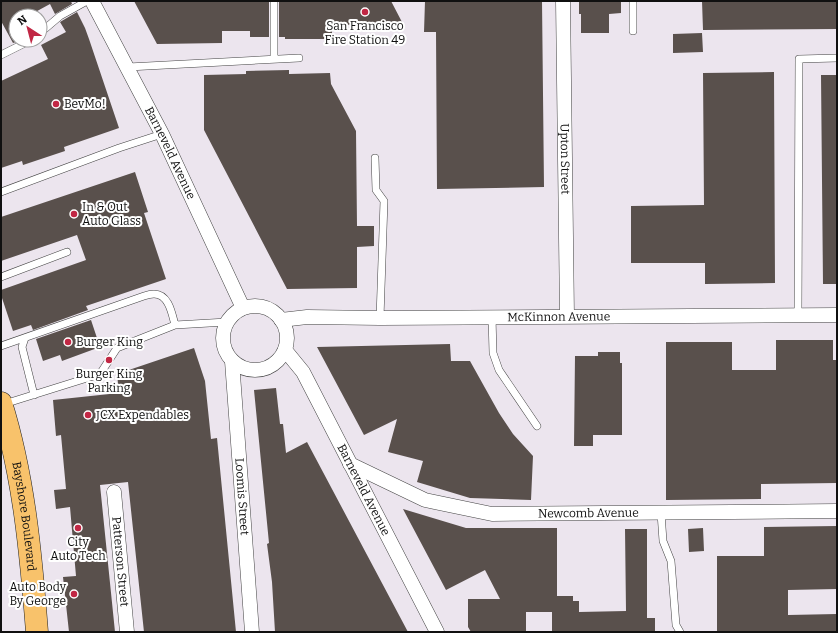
<svg xmlns="http://www.w3.org/2000/svg" width="838" height="633" viewBox="0 0 838 633" font-family="Bitter,serif">
<style>
.industrial{fill:#ece5ee;fill-rule:evenodd}
.building{fill:#59504c}
.lines{fill:none;stroke-linecap:round;stroke-linejoin:round}
.service-casing{stroke:#434343;stroke-width:8}
.minor-casing{stroke:#434343;stroke-width:15}
.primary-casing{stroke:#212121;stroke-width:23}
.service{stroke:#fff;stroke-width:7}
.minor{stroke:#fff;stroke-width:14}
.primary{stroke:#f8c26b;stroke-width:22}
.poi-dot{fill:#c12744;stroke:#fff;stroke-width:1.5}
.labels{text-anchor:middle;stroke-width:4;stroke-linejoin:round;paint-order:stroke}
.poi-label{font-size:12px;fill:#101010;stroke:#fff;text-anchor:start}
.street-label{font-size:12px;fill:#101010;stroke:#fff}
</style>
<rect width="100%" height="100%" fill="#fffbf4"/>
<path class="industrial" d="M1 1H837V632H1ZM16 16H40V40H16Z"/>
<path class="building" d="M1 1H71L72 4 55 14 50 4 28 16H16V42L13 43 1 21Z
M134 1H269V37H250V31H222V43L157 44Z
M279 1H391L403 24 332 25V39H285V37H279Z
M425 1H542L544 187 437 189 436 32H424Z
M579 1H621V13L609 14V33H581V14H579Z
M702 1H837V29L703 30Z
M77 12 85 28 89 39 119 128 64 147 65 151 23 165 22 161 1 168V81L48 59 41 45 66 32 60 22Z
M702 33 703 52 673 53V34Z
M289 70V74L330 73 331 84 356 131 357 226H374V246L357 247V288L287 289 204 130V75L246 74V71Z
M774 72 775 283 705 284V263H631V206L704 205 703 73Z
M821 75H837V284H823Z
M135 172 148 212 144 213 166 279 86 306 88 310 33 330 31 325 13 331 1 295V290L86 260 77 235 1 261V217Z
M91 320 100 347 62 361 60 355 43 361 36 339Z
M776 340H833V360H837V483L761 484V499L666 500V342H732V370H776Z
M450 344 451 361H470L499 413 513 434 533 456 531 500 470 498 417 482 423 461 388 452 397 419 364 435 317 347Z
M194 348 205 381 211 439 217 438 236 632H144L128 482 100 485 115 632H69L63 577 76 576 70 507 56 509 54 490 66 489 61 435 56 436 53 400 119 393 117 374Z
M598 352H620V363H622V435H593V446H574L575 356H598Z
M276 388 280 424H283L286 453 307 442 408 632H275L272 582 267 544 269 543 254 390Z
M403 509 466 528H557V596H573V601H579V612L626 611 625 529H647V618H655V632H552V612H526V632H471L468 627V599H500L485 570 446 590Z
M837 526V589L788 590V615L837 614V632H717V556H764V527Z
M703 528 704 551 689 552 688 529Z"/>
<g class="lines">
<defs>
<path id="service" d="M274 1V59
M633 31V1
M40 33 60 16 87 1
M1 55 31 40
M128 67 299 58
M375 158 376 190 384 201 380 318
M1 192 119 148 162 134
M1 277 67 252
M798 315 799 59 837 58
M492 317 493 353 499 370 537 426
M25 338 22 347 34 395
M1 346 144 296C147 295 151 294 154 294 169 294 172 314 175 325
M4 404 100 374 117 348 175 325 227 322
M661 513 663 541 671 561 676 625 680 632"/>
<g id="minor">
<path id="s1" d="M92 1 162 134 243 308"/>
<path id="s2" d="M563 1 567 316"/>
<circle cx="255" cy="338" r="32"/>
<path id="s3" d="M281 320 307 317 380 318 837 315"/>
<path id="s4" d="M285 350 303 372 437 632"/>
<path id="s5" d="M232 361 252 632"/>
<path id="s6" d="M350 464 425 500 492 514 837 511"/>
<path id="s7" d="M114 492 127 632"/>
</g>
<g id="primary">
<path id="s8" d="M1 403C24 477 31 555 37 632"/>
</g>
</defs>
<use href="#service" class="service-casing"/>
<use href="#minor" class="minor-casing"/>
<use href="#primary" class="primary-casing"/>
<use href="#service" class="service"/>
<use href="#minor" class="minor"/>
<use href="#primary" class="primary"/>
</g>
<g class="poi-dot">
<circle cx="365" cy="12" r="4"/>
<circle cx="56" cy="104" r="4"/>
<circle cx="74" cy="214" r="4"/>
<circle cx="68" cy="342" r="4"/>
<circle cx="109" cy="360" r="4"/>
<circle cx="88" cy="415" r="4"/>
<circle cx="78" cy="528" r="4"/>
<circle cx="74" cy="594" r="4"/>
</g>
<g class="labels">
<g class="poi-label">
<text x="365" y="30" text-anchor="middle">San Francisco<tspan x="365" dy="14">Fire Station 49</tspan></text>
<text x="64" y="108">BevMo!</text>
<text x="82" y="211">In &amp; Out<tspan x="82" dy="14">Auto Glass</tspan></text>
<text x="76" y="346">Burger King</text>
<text x="109" y="378" text-anchor="middle">Burger King<tspan x="109" dy="14">Parking</tspan></text>
<text x="96" y="419">JCX Expendables</text>
<text x="78" y="546" text-anchor="middle">City<tspan x="78" dy="14">Auto Tech</tspan></text>
<text x="66" y="591" text-anchor="end">Auto Body<tspan x="66" dy="14">By George</tspan></text>
</g>
<g class="street-label">
<text dy="4" stroke="none"><textPath href="#s1" startOffset="171">Barneveld Avenue</textPath></text>
<text dy="4" stroke="none"><textPath href="#s2" startOffset="158">Upton Street</textPath></text>
<text dy="4" stroke="none"><textPath href="#s3" startOffset="278">McKinnon Avenue</textPath></text>
<text dy="4" stroke="none"><textPath href="#s4" startOffset="161">Barneveld Avenue</textPath></text>
<text dy="4" stroke="none"><textPath href="#s5" startOffset="136">Loomis Street</textPath></text>
<text dy="4" stroke="none"><textPath href="#s6" startOffset="248">Newcomb Avenue</textPath></text>
<text dy="4" stroke="none"><textPath href="#s8" startOffset="116">Bayshore Boulevard</textPath></text>
<text dy="4" stroke="none"><textPath href="#s7" startOffset="70">Patterson Street</textPath></text>
</g>
</g>
<rect width="838" height="633" fill="none" stroke="#101010" stroke-width="4"/>
<g transform="translate(28 28) rotate(324)"><circle r="19" fill="#ffffff" stroke="#9f9f9f"/>
<path d="M0-3L7 15L0 10L-7 15Z" fill="#c12744"/>
<text y="-6" font-size="11" font-weight="bold" text-anchor="middle" fill="#101010">N</text>
</g>
</svg>
